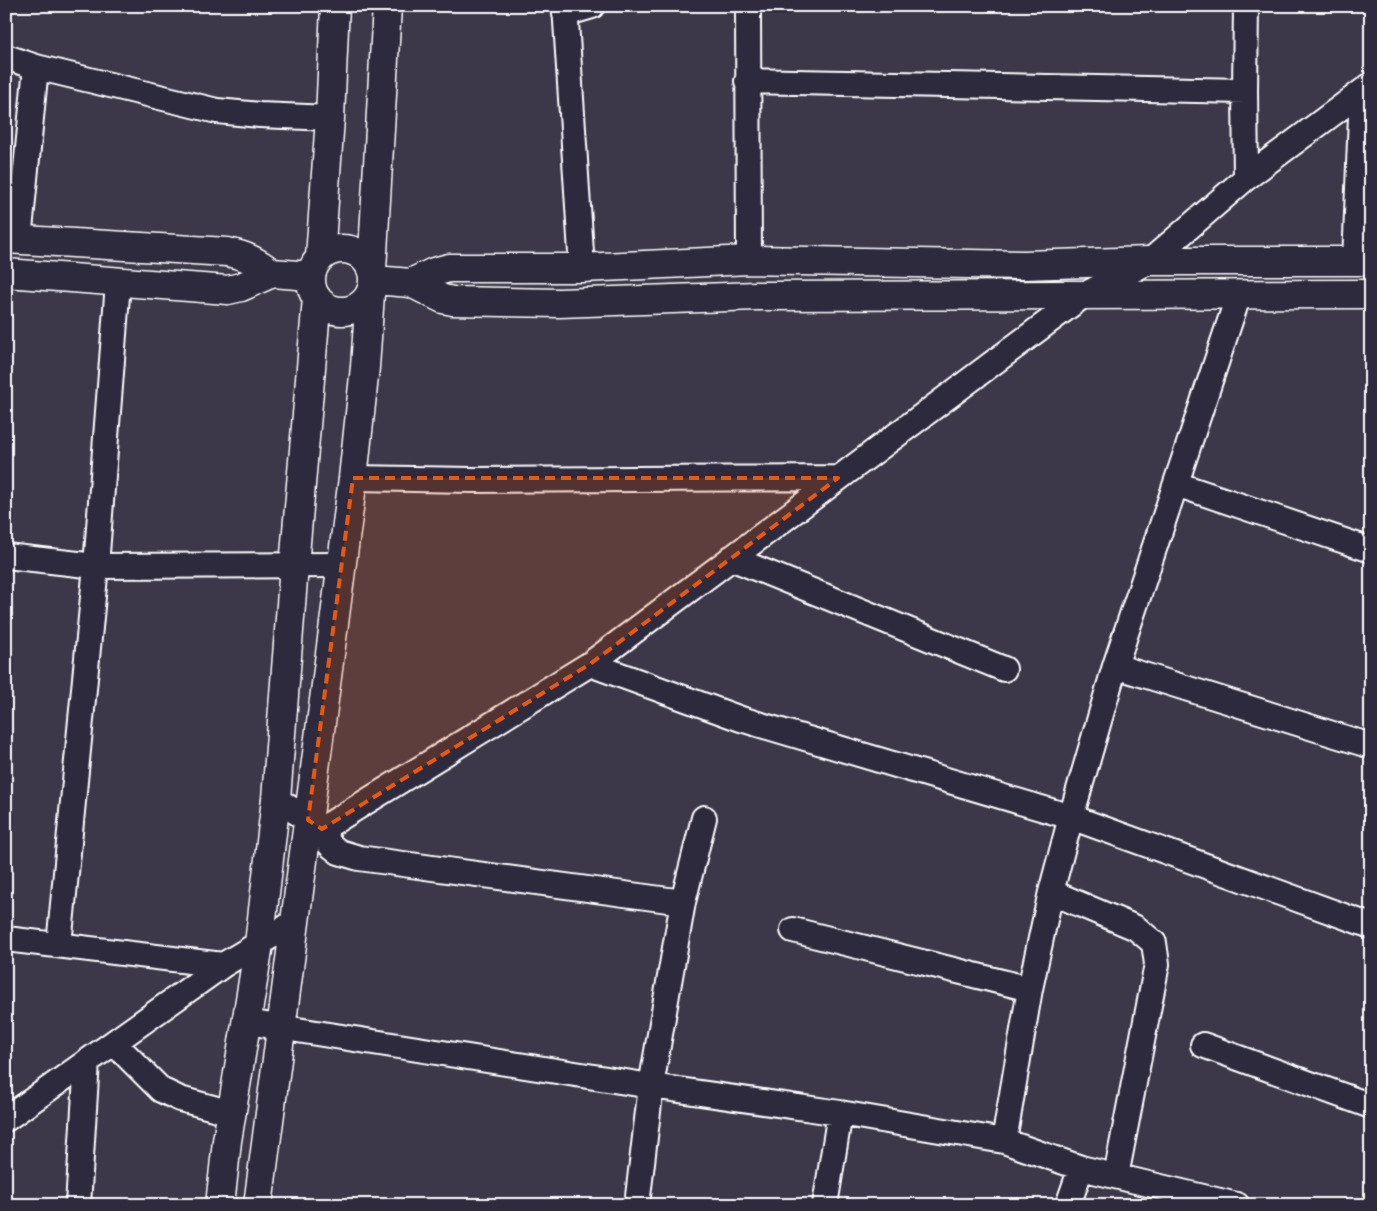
<svg xmlns="http://www.w3.org/2000/svg" width="1377" height="1211" viewBox="0 0 1377 1211" font-family="Mali,sans-serif">
<style>
.lines{fill:none;stroke-linecap:round;stroke-linejoin:round}
.street-casing{stroke:#fff;stroke-width:28}
.secondary-casing{stroke:#fff;stroke-width:31}
.street{stroke:#2f2a3d;stroke-width:24}
.secondary{stroke:#2f2a3d;stroke-width:28}
.marked{fill:#e8590c;fill-opacity:0.2;stroke:#e8590c;stroke-width:4;stroke-dasharray:10 6;stroke-linejoin:round}
</style>
<rect width="100%" height="100%" fill="#3c3749"/>
<filter id="ink" filterUnits="userSpaceOnUse"><feTurbulence type="fractalNoise" baseFrequency=".02" numOctaves="2"/><feDisplacementMap in="SourceGraphic" scale="10" xChannelSelector="R" yChannelSelector="G"/><feConvolveMatrix kernelMatrix="1 2 1 2 8 2 1 2 1" color-interpolation-filters="sRGB"/></filter>
<g filter="url(#ink)">
<g class="lines">
<defs>
<path id="street" d="M565 6 582 268
M748 6 749 260
M565 14 592 6
M6 57 36 67 217 111 260 115 330 118
M747 81 1245 91 1246 6
M1245 91 1246 178
M19 240 36 67
M1355 261 1362 92
M353 478 472 480 838 478
M1176 484 1371 550
M6 556 96 566 341 565
M731 558 1004 669
M590 664 741 719 1071 817 1371 926
M1115 666 1371 746
M276 799 322 829 330 845 339 852 359 858 683 902
M322 829 590 664 1084 295 1150 261 1246 178 1371 85
M1051 892 1136 928 1154 943 1157 964 1116 1176
M793 930 1030 989
M6 939 223 965
M59 945 96 566 118 283
M247 1022 651 1086 840 1113 1004 1141 1081 1168 1237 1205
M114 1043 161 1090 180 1099 232 1113
M1203 1045 1371 1106
M6 1119 223 965 295 922
M1004 1141 1030 989 1051 892 1071 817 1115 666 1239 294
M78 1205 87 1061
M637 1205 651 1086 683 902 704 818
M825 1205 840 1113
M1068 1205 1081 1168"/>
<path id="secondary" d="M6 239 227 252C247 256 256 261 272 273
M311 280a31 31 0 1 1 62 0a31 31 0 1 1-62 0Z
M320 257 330 118 335 6
M372 270 387 6
M6 273 228 290 241 287 272 273 311 276
M374 280 411 283 443 299 453 301 559 303 757 296 1371 294
M411 283 434 272 449 268H582L749 260 1024 265 1150 261H1371
M220 1205 227 1141 259 944 276 799 294 566 317 298
M258 1205 353 478 365 367 370 294"/>
</defs>
<use href="#street" class="street-casing"/>
<use href="#secondary" class="secondary-casing"/>
<use href="#street" class="street"/>
<use href="#secondary" class="secondary"/>
</g>
</g>
<path class="marked" d="M353 478H838L590 664 322 829 308 820Z"/>
<rect width="1377" height="1211" fill="none" stroke="#2f2a3d" stroke-width="25"/>
<rect x="12" y="12" width="1352" height="1186" fill="none" stroke="#fff" stroke-width="2" filter="url(#ink)"/>
</svg>
